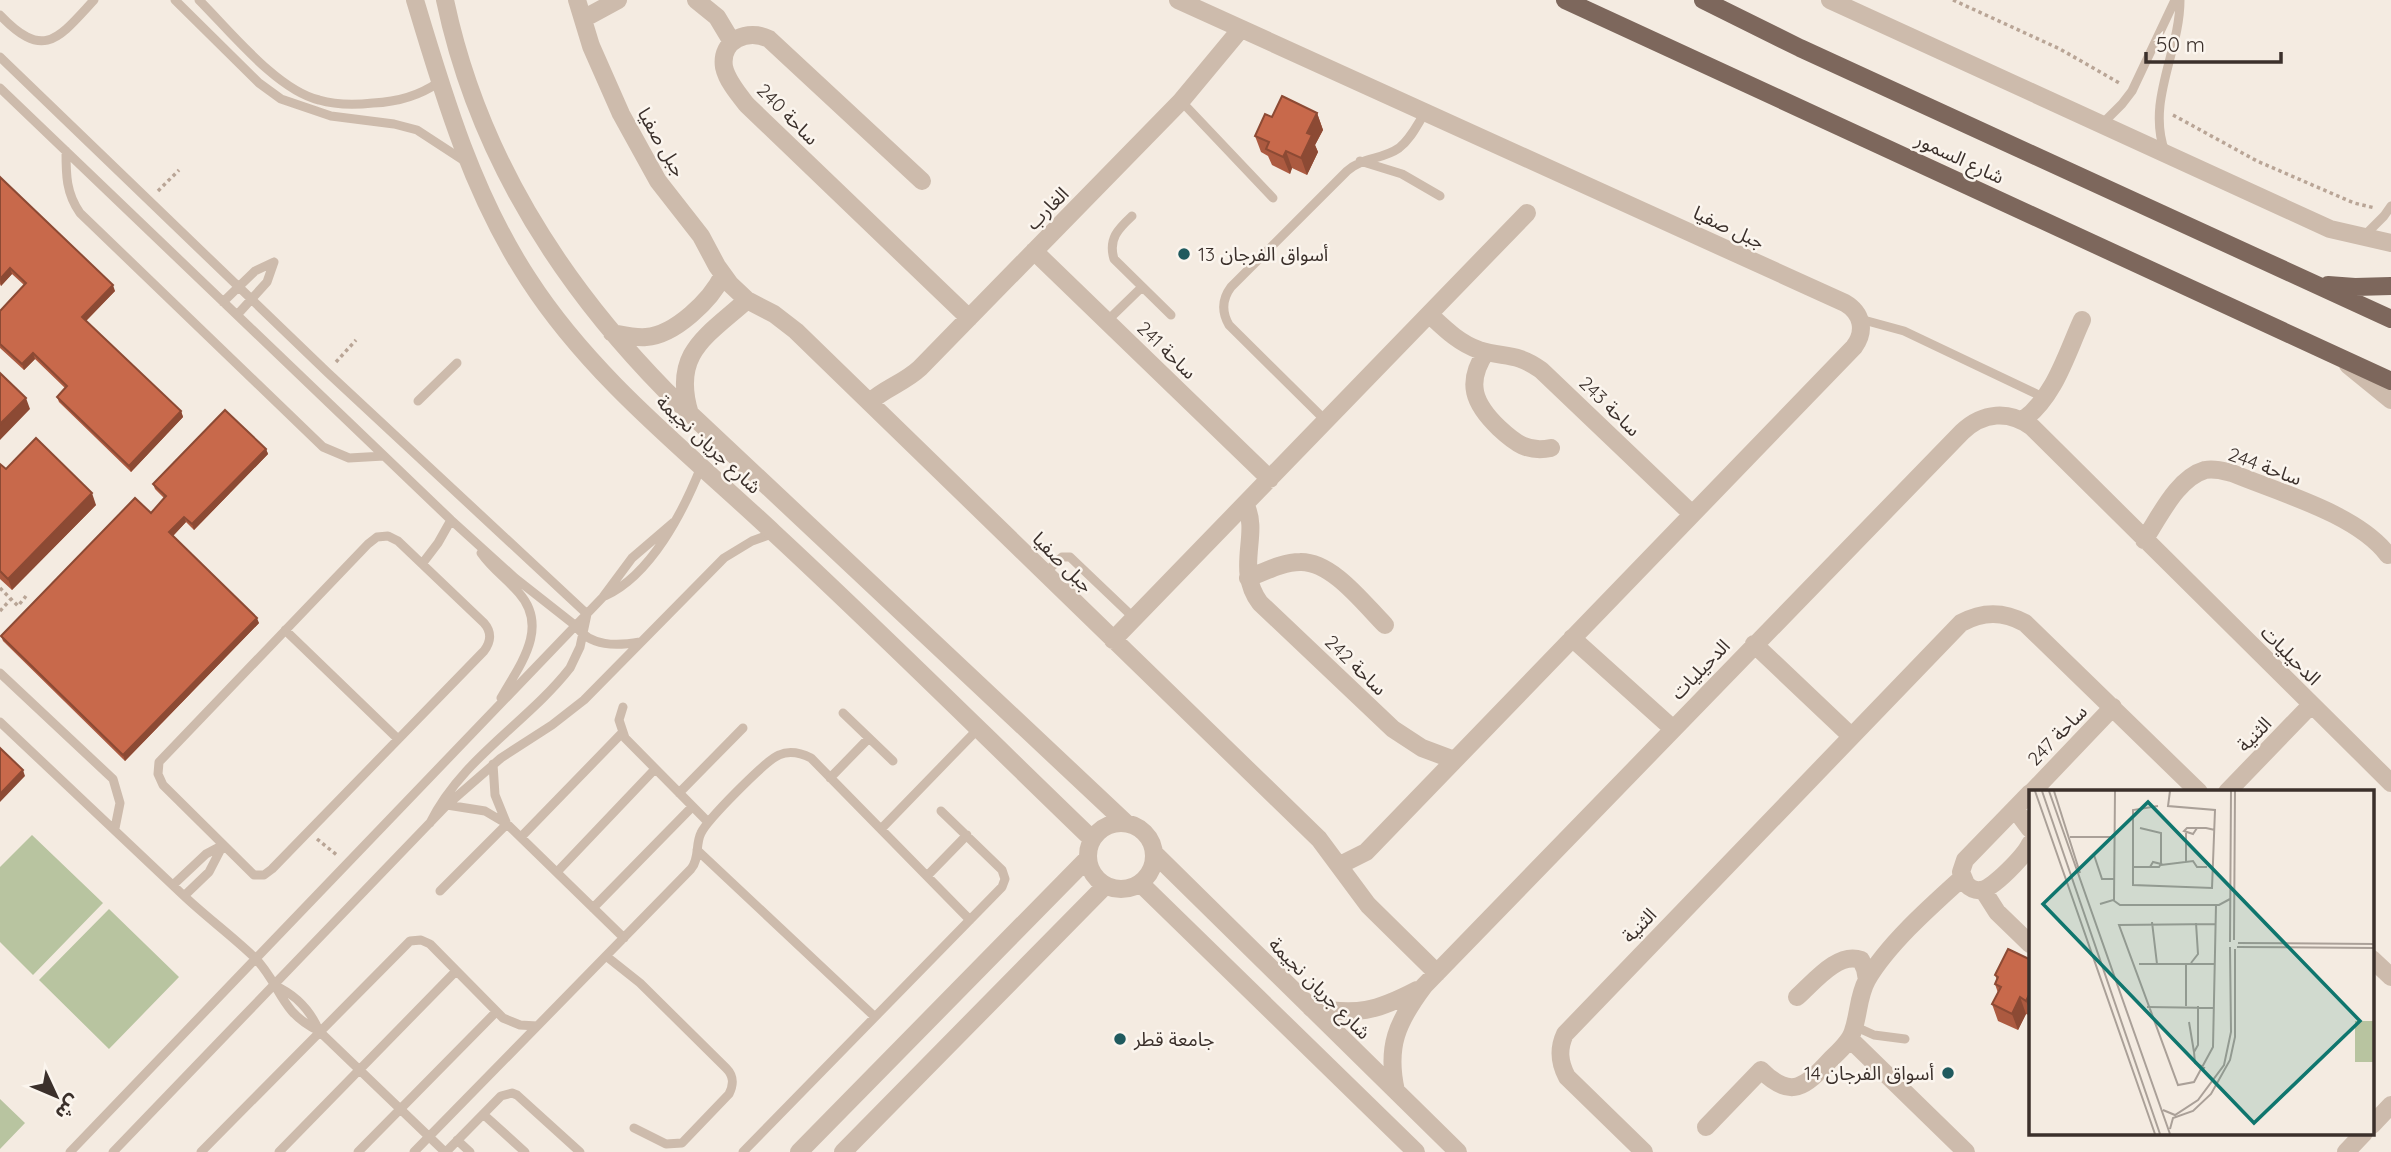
<svg xmlns="http://www.w3.org/2000/svg" width="2391" height="1152" viewBox="0 0 2391 1152" font-family="Quicksand,'Noto Sans Arabic',sans-serif">
<style>
.green{fill:#b8c4a0}
.lines{fill:none;stroke-linecap:round;stroke-linejoin:round}
.path{stroke:#b9a596;stroke-width:3.5;stroke-dasharray:3.5 3.5;stroke-linecap:butt}
.lane{stroke:#cdbbac;stroke-width:9}
.street{stroke:#cdbbac;stroke-width:18}
.primary{stroke:#7d675c;stroke-width:18}
.wall{fill:#ac5a40}
.shaded-wall{fill:#8c4a34}
.building{fill:#c8694b;stroke:#8c4a34;stroke-width:2}
.poi-dot{fill:#1f5a5e;stroke:#fbf5ee;stroke-width:2.5}
.labels{text-anchor:middle;stroke-width:5;stroke-linejoin:round;paint-order:stroke}
.street-label{font-size:19px;fill:#3b302b;stroke:#fbf5ee}
.poi-label{font-size:19px;fill:#3b302b;stroke:#fbf5ee;text-anchor:start}
.inset-road{fill:none;stroke:#aaa098;stroke-width:2}
.view{fill:#0f766e;fill-opacity:0.15;stroke:#0f766e;stroke-width:3.5}
.inset-edge{fill:none;stroke:#3b302b;stroke-width:3.5}
</style>
<rect width="100%" height="100%" fill="#f4ebe1"/>
<path class="green" d="M32 835 103 903 33 975 0 942V867Z
M109 909 179 977 109 1049 39 980Z
M0 1099 25 1123 0 1149Z"/>
<g class="lines">
<path class="path" d="M1953 0 2060 49 2121 84
M2173 115 2257 161 2354 203 2375 208
M158 191 179 170
M336 362 356 340
M0 588 18 606 26 596
M0 611 11 599
M317 839 338 856"/>
<path class="lane" d="M175 0 259 83 281 99 331 116 394 124 417 130 466 162
M199 0C230 31 277 90 319 100 336 105 355 105 373 103 398 102 419 96 439 82
M0 15C44 61 58 39 94 0
M0 57 327 372 587 614 580 647 570 668C527 723 462 758 430 823
M0 88 451 520 515 578 576 626C590 647 617 646 640 642
M1181 101 1273 198
M2101 125 2122 104 2132 91 2175 0
M66 151C66 175 66 193 80 213L323 447 349 458 384 456
M2165 152C2146 101 2180 52 2180 0
M1360 161 1402 174 1440 196
M1132 216C1118 229 1108 239 1114 259L1171 315
M2364 236 2384 216 2391 206
M223 302 255 271 274 262
M237 315 267 282 274 262
M1860 319 1904 331 2045 398
M1107 321 1141 288
M418 401 457 363
M1326 421 1229 325C1221 311 1222 299 1231 287L1347 171C1362 157 1382 160 1399 148 1411 139 1418 123 1426 111
M388 536 398 541 484 623C492 632 491 642 484 651L272 869 264 875H254L163 785 158 774 159 762 368 544 377 537Z
M481 553C492 569 507 579 519 593 550 628 519 666 501 698
M422 564 438 543 451 520
M1045 573 1062 557H1070L1134 618
M605 596C651 575 683 512 701 467
M285 630 398 739
M0 673 113 779 120 803 115 828
M623 707 619 720 625 738 708 822
M843 713 893 761
M0 722C61 779 121 837 182 894 205 916 231 935 254 957 281 984 279 1012 319 1031L445 1152
M493 764 495 795 506 822
M830 778 869 738
M679 793 743 728
M447 805 485 811 507 824 624 938
M881 829 978 729
M521 837 622 733
M697 850 875 1017
M557 872 655 769
M927 876 967 835
M173 885 206 854 223 845
M440 891 507 824
M184 896 209 872 223 845
M593 908 692 807
M606 956 640 983 726 1068C734 1076 734 1084 729 1094L682 1143 666 1144 634 1128
M274 985C296 995 310 1009 319 1031
M1854 1026 1874 1035 1905 1039
M483 1114 525 1152
M457 1140 470 1152
M70 1152 603 597 632 558 674 522
M113 1152 447 805 501 758 552 725 584 700 724 558 752 541 774 533
M201 1152 410 941 421 940 430 944 503 1018 520 1025 537 1026
M279 1152 456 971
M358 1152 496 1012
M414 1152 691 869C700 858 695 845 701 833 707 820 766 760 779 755 790 750 801 753 811 758L970 920
M446 1152 501 1096 512 1093 517 1095 580 1152
M743 1152 1002 887 1005 879 1002 870 941 811"/>
<path class="street" d="M415 0C444 97 473 195 529 280 593 379 689 453 774 533 882 633 986 737 1092 839
M445 0C477 152 558 281 666 391L1126 823
M577 0 591 46 621 114 658 181 701 236 717 266 730 284 747 300 774 314 796 331 1319 839 1368 905 1437 973
M696 0 717 17 732 42
M1178 0 1845 303C1862 313 1866 331 1854 347L1366 852 1340 865
M1830 0 2330 229 2391 243
M583 19 618 0
M922 181 769 39C748 28 720 40 724 67 727 81 739 95 747 105L969 318
M1034 251 1270 479
M1430 315C1445 329 1459 343 1479 350 1504 358 1516 352 1541 370L1692 514
M612 333C623 335 635 338 646 337 675 335 711 300 723 275
M1486 352C1465 383 1474 404 1499 428 1515 443 1528 453 1551 448
M2348 365 2391 400
M870 402C885 388 904 383 920 368L1181 101 1240 30
M690 414C671 353 707 336 747 300
M2023 420C2055 396 2066 355 2082 320
M1245 504C1261 534 1234 568 1260 603L1393 729 1422 748 1454 760
M2144 540C2159 518 2177 478 2205 470 2215 468 2224 471 2232 473 2280 493 2357 514 2388 555
M1248 578C1264 572 1283 562 1300 562 1332 561 1364 604 1385 625
M1572 638 1672 728
M1113 640 1527 213
M1754 644 1850 735
M2032 792 2113 707
M2227 792 2311 705
M2030 793 1965 860 1961 872 1966 884C1970 888 1975 891 1981 890 1993 889 2025 855 2030 844
M2015 809 2030 829
M1088 856a33 33 0 1 1 66 0a33 33 0 1 1-66 0Z
M1154 853 1458 1152
M1140 883 1416 1152
M1983 890 1997 912 2030 944
M2372 959 2391 977
M1797 997C1813 983 1838 951 1861 960L1865 969 1867 980
M1311 1008C1358 1015 1375 1012 1417 990
M1850 1039 1966 1152
M1396 1091C1386 1047 1397 1022 1424 986L1962 432C1983 412 2009 410 2032 427L2391 783
M2372 1125 2391 1105
M1706 1127 1761 1070C1791 1100 1805 1087 1830 1060 1838 1052 1850 1042 1853 1031 1859 1014 1858 996 1867 980 1888 944 1931 906 1962 878
M799 1152 1087 859
M843 1152 1105 886
M1644 1152 1567 1077C1559 1062 1558 1049 1565 1034L1961 623C1983 611 2003 611 2025 623L2199 792
M2346 1152 2364 1133"/>
<path class="primary" d="M1565 0 2391 381
M1703 0 1800 48 2391 319
M2328 285 2355 287 2391 286"/>
</g>
<path class="wall" d="M1317 113 1323 130 1315 145 1318 152 1307 175 1292 168 1290 174 1272 165 1268 156 1261 152 1255 136 1272 117Z
M0 177 115 291 86 321 181 411 183 417 131 472 59 402 57 397 65 388 35 359 24 370 0 348V311L24 285 12 274 1 286 0 284Z
M266 449 268 454 194 530 186 522 173 536 259 623 125 761 3 641 1 636 151 513 164 498 155 489 153 484Z
M0 464 6 469 96 505 12 590 0 579Z
M2031 960V1016L2026 1014 2018 1030 1998 1021 1992 1004 1998 993 1995 984 1997 980 1995 975Z"/>
<path class="shaded-wall" d="M1317 113 1323 130 1315 145 1318 152 1307 175 1301 158 1307 133Z
M1286 151 1292 168 1290 174 1283 157Z
M10 268 12 274 1 286 0 279Z
M113 285 115 291 84 323 82 317Z
M33 353 35 359 24 370 22 364Z
M26 398 30 409 0 440V424Z
M181 411 183 417 131 472 129 466Z
M266 449 268 454 194 530 192 524Z
M92 493 96 505 12 590 8 579Z
M184 517 186 522 171 538 169 532Z
M257 618 259 623 125 761 123 755Z
M23 770 25 776 0 802V794Z
M2029 995 2031 999V1012L2026 1001Z
M2020 997 2026 1014 2018 1030 2012 1014Z"/>
<path class="building" d="M1282 96 1317 113 1307 133 1312 135 1301 158 1286 151 1283 157 1266 149 1269 142 1255 136 1265 114 1272 117Z
M0 177 113 285 82 317 181 411 129 466 57 397 67 386 33 353 22 364 0 344V311L26 283 10 268 0 279Z
M0 373 26 398 0 424Z
M225 410 266 449 192 524 184 517 169 532 257 618 123 755 1 636 135 498 151 513 166 496 153 484Z
M36 438 92 493 8 579 0 571V464L6 469Z
M0 748 23 770 0 794Z
M2008 949 2031 960V996L2029 995 2026 1001 2020 997 2012 1014 1992 1004 2001 987 1995 984 1998 977 1995 975Z"/>
<g class="poi-dot">
<circle cx="1184" cy="254" r="7"/>
<circle cx="1120" cy="1039" r="7"/>
<circle cx="1948" cy="1073" r="7"/>
</g>
<g class="labels">
<g class="street-label">
<text transform="translate(788 114) rotate(45)" y="7">ساحة 240</text>
<text transform="translate(662 142) rotate(60)" y="7">جبل صفيا</text>
<text transform="translate(1960 158) rotate(25)" y="7">شارع السمور</text>
<text transform="translate(1047 208) rotate(-45)" y="7">الغارب</text>
<text transform="translate(1729 227) rotate(25)" y="7">جبل صفيا</text>
<text transform="translate(1167 350) rotate(44)" y="7">ساحة 241</text>
<text transform="translate(1610 406) rotate(44)" y="7">ساحة 243</text>
<text transform="translate(709 444) rotate(43)" y="7">شارع جريان نجيمة</text>
<text transform="translate(2265 466) rotate(20)" y="7">ساحة 244</text>
<text transform="translate(1063 562) rotate(45)" y="7">جبل صفيا</text>
<text transform="translate(2291 655) rotate(45)" y="7">الدحيليات</text>
<text transform="translate(1356 665) rotate(44)" y="7">ساحة 242</text>
<text transform="translate(1700 669) rotate(-46)" y="7">الدحيليات</text>
<text transform="translate(2254 734) rotate(-46)" y="7">الثنية</text>
<text transform="translate(2057 735) rotate(-46)" y="7">ساحة 247</text>
<text transform="translate(1639 925) rotate(-46)" y="7">الثنية</text>
<text transform="translate(1320 988) rotate(45)" y="7">شارع جريان نجيمة</text>
</g>
<g class="poi-label">
<text x="1198" y="261">أسواق الفرجان 13</text>
<text x="1134" y="1046">جامعة قطر</text>
<text x="1934" y="1080" text-anchor="end">أسواق الفرجان 14</text>
</g>
</g>
<g transform="translate(2029 790)">
<rect width="345" height="345" fill="#f4ebe1"/>
<path d="M326 231H345V272H326Z" fill="#b8c4a0"/>
<path class="inset-road" d="M6 1 126 344M13 1 131 344M20 1 141 344M25 1 51 83M129 16 104 20V95L183 98 186 20 139 16 141 1M111 38 132 43V73M168 38 164 44 155 41 158 38H177L186 40M41 47H86M65 65 73 89H85M157 72V43M132 75 164 71 168 77H178M103 77H130L132 74 124 72 121 77M85 110 86 1M71 114 84 110 91 115H190L201 109M123 132 128 174M186 134 90 135 149 295 165 292 184 257 187 115M205 150 206 1M201 152 202 1M209 153 345 154M208 157 345 158M162 173 169 164 167 133M110 174H186M157 216V174M118 217 185 218M160 232 165 262 169 255V216M165 262 166 273 176 278M134 320 146 325 169 310 195 275 202 242 201 157M141 339 144 328 164 321 182 304 201 270 206 247V159"/>
<path class="view" d="M119 12 331 231 225 333 14 114Z"/>
<rect width="345" height="345" class="inset-edge"/>
</g>
<g transform="translate(56 1096) rotate(134)" stroke="#fbf5ee" stroke-width="5" paint-order="stroke">
<path d="M0-5L12 26L0 18L-12 26Z" fill="#3b302b"/>
<text y="-10" font-size="19" font-weight="bold" text-anchor="middle" fill="#3b302b">ش</text>
</g>
<path d="M2146 52v10h135v-10" fill="none" stroke="#3b302b" stroke-width="3.5"/>
<text x="2156" y="52" font-size="21" fill="#3b302b" stroke="#fbf5ee" stroke-width="5" paint-order="stroke">50 m</text>
</svg>
